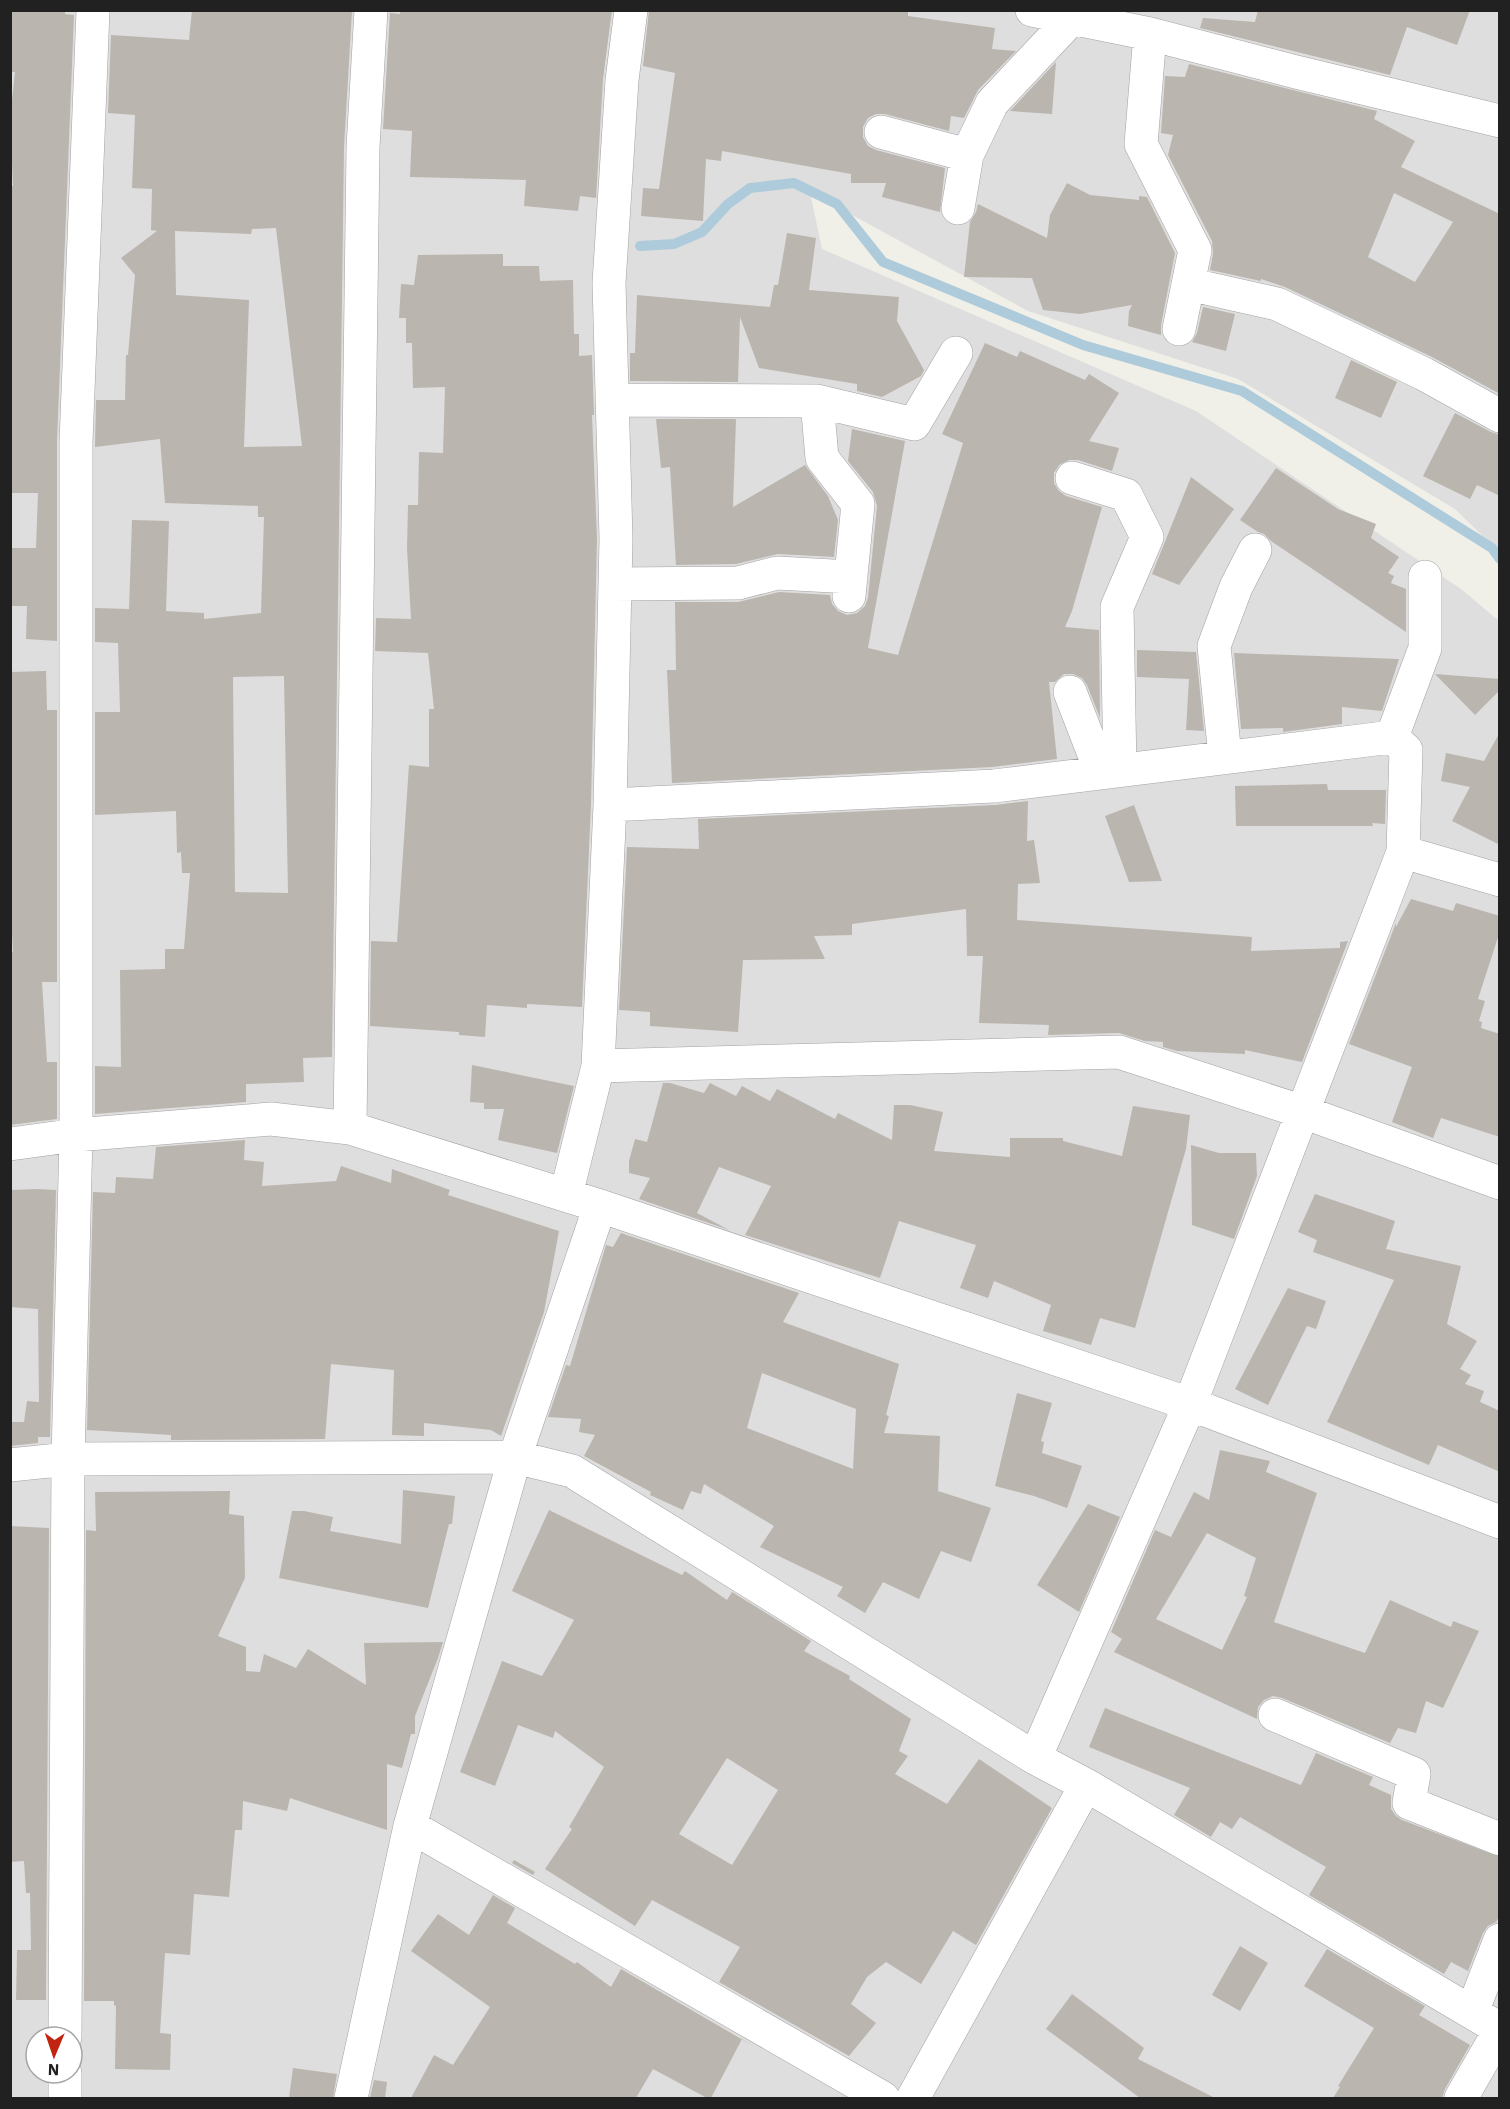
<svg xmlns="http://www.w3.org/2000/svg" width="1510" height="2109" viewBox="0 0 1510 2109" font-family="'IBM Plex Sans',sans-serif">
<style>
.residential{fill:#dfdede;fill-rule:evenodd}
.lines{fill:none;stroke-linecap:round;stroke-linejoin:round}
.stream{stroke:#adcbda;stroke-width:10}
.building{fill:#bab5ae;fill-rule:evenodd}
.minor-casing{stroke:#a2a2a2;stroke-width:34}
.minor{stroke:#fff;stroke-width:33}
</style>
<rect width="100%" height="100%" fill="#f0efe8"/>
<path class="residential" d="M11 11H1499V552L1455 509 1238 379 1028 311 810 192 822 249 1196 411 1461 589 1499 621V2098H11ZM36 2037H72V2073H36Z"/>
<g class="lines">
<path class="stream" d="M640 246 674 244 702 232 728 204 750 188 794 183 837 204 883 262 1083 345 1242 391 1492 548 1500 559"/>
</g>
<path class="building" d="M10 10H65V14L74 15 57 441V641L26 639 27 606H10V548H36L38 493H10V186H13L10 119 15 72H10Z
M192 10 352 11 344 147 332 1057 303 1058 304 1082 246 1084V1102L95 1114V1066L121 1067 120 970 165 969V949H184L190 873H182L181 852 177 853 176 811 95 815V712H120L118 643 95 642V608L129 609 132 520 169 521 166 611 204 613V619L261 613 264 517H258V506L165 503 160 439 95 447 96 400H125L126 355H128L135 275 121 258 157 231 151 230 152 189 132 188 135 115 108 113 111 35 189 40ZM276 228 302 446 244 447 249 300 176 295 175 231 251 234 252 229ZM284 676 288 893 235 892 233 677Z
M400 10H612L603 79 596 198 580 196 578 211 524 206 526 180 410 177 412 131 383 129 390 13 400 14Z
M649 10H908V16L995 28 992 49 1016 51 978 90 964 118 951 116 949 131 885 114H876L868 118 863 127V137L868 146 876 150 945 168 940 212 882 197 886 183H851V174L722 151 721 161 706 159 703 221 641 216 643 188 659 189 675 73 643 66Z
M1258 10H1470L1457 45 1407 27 1390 75 1200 28 1203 18 1255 22Z
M1056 62 1052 114 1010 111Z
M1189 64 1377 111 1374 119 1415 141 1401 167 1500 214V394L1432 357 1285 287 1261 279V281L1210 270 1213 254 1212 241 1168 155 1173 135 1161 133 1165 76 1185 77ZM1394 193 1453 222 1415 282 1368 257Z
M1067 183 1090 195 1139 200V196L1147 197 1175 253 1161 325V335L1128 326 1129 311 1132 305 1080 314 1043 310 1032 278 964 277 970 222 976 212 978 204 1047 238 1050 215Z
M787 233 816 238 809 290 899 297 897 321 924 370 921 376 882 397 857 391V384L759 368 740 317 738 382 630 381V353H635L637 295 770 307 774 285H778Z
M503 254V266H539L540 281 573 280 574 334H579V356L592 355 594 415H592L597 539 591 804 582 1007 527 1004V1008L487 1005 485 1037 459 1035V1032L370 1026 371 941 397 942 409 765 429 767V709H434L428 653 375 651 376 618 411 619 407 548 408 505H418L419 452 443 453 445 387 413 388 412 343H406V318H399L401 284 414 285 418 255Z
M1203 307 1235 314 1226 351 1192 342 1197 333Z
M985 343 1017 357 1020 351 1085 380 1089 374 1119 393 1089 441 1119 448 1112 471 1078 460H1069L1059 465 1054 473V483L1059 491 1066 496 1102 507 1072 611 1065 627 1099 630 1100 718 1087 685 1082 678 1073 674H1064L1055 682H1049L1057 759 992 767 672 783 667 670H676L675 602H738L779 592 830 595 832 604 838 611 847 615 857 613 865 606 868 598 877 506 873 492 848 461 852 429 905 441 868 648 898 655 963 443 942 434Z
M1351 360 1397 382 1381 418 1335 398Z
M1455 413 1491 432 1500 435V496L1477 485 1470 499 1423 476Z
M656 419H736L733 507 805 465 828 496 838 520 834 557 778 554 736 564 676 565 670 467 661 468Z
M1276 468 1338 509 1376 524 1371 538 1399 557 1388 573 1394 576 1391 583 1406 589V632L1271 541 1264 534 1258 532 1240 520Z
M1191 477 1234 509 1179 585 1152 574Z
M1137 650 1196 652 1204 731 1186 730 1189 679 1137 677Z
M1234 653 1399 659 1382 711 1342 707V724L1283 732V728L1241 729Z
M46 671 47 710H57V982H42L47 1062H57V1119L10 1125V952H13L10 896V672Z
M1435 674 1500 679V690L1475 715Z
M1500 732V845L1452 821 1470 787 1441 781 1446 753 1484 761Z
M1327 784 1328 790H1386L1385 824 1372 823 1373 826H1236L1235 786Z
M1028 801 1027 841 1034 840 1040 883 1018 884 1017 920 1252 937 1251 951 1340 948V942L1348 941 1302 1062 1245 1050V1054L1177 1051 1163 1047V1042L1145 1041 1119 1033 1048 1035 1049 1025 979 1023 983 956H967L966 909 852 924V935L814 936 825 959 743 960 738 1032 650 1026V1012L619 1010 627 847 699 849 698 819 995 805Z
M1134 805 1162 881 1129 882 1105 816Z
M1411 899 1453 911 1456 903 1500 916V931L1478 999 1485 1001 1479 1021 1482 1022 1481 1028 1500 1034V1137L1441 1118 1433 1138 1392 1122 1412 1067 1349 1044 1396 923V927Z
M472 1065 574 1086 557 1153 498 1140 504 1109H484V1103L470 1102Z
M663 1083H670L704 1093 710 1083 736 1096 742 1086 770 1101 777 1089 835 1119 838 1113 892 1140 894 1105H910L943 1112 934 1151 1010 1157V1138H1063V1141L1122 1156 1133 1106 1190 1115 1186 1149 1135 1328 1100 1318 1091 1345 1043 1331 1051 1305 994 1281 988 1298 960 1288 976 1245 899 1221 880 1278 745 1235 771 1186 719 1167 697 1213 729 1230 639 1199 650 1178 629 1173V1161L635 1139 647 1142Z
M245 1140 244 1160 264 1162 262 1186 336 1181 341 1166 391 1183 392 1169 450 1190 448 1195 559 1231 544 1312 501 1436 491 1430 424 1423V1436L392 1435 394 1370 331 1364 325 1439 171 1440V1435L87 1430 93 1192 115 1193 116 1177 153 1179 156 1147Z
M1191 1145 1219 1153H1256L1257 1176 1234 1239 1192 1225Z
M38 1189 56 1190 50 1437H38V1443L10 1446V1422H24L27 1401 39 1402 38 1309 10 1307V1190Z
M1315 1194 1395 1221 1386 1249 1461 1266 1447 1324 1477 1341 1460 1369 1471 1375 1465 1384 1484 1391 1480 1402 1500 1411V1472L1438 1445 1429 1465 1327 1422 1394 1280 1313 1252 1317 1240 1298 1232Z
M621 1233 799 1293 783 1322 899 1364 886 1415 889 1416 884 1433 940 1436 938 1491 991 1508 971 1562 941 1551 919 1599 883 1582 865 1613 837 1596 843 1587 760 1547 774 1526 704 1484 701 1494 691 1491 683 1510 650 1495 651 1492 584 1456 595 1435 579 1432 581 1419 548 1417 566 1365 570 1366 606 1245 613 1247ZM762 1373 856 1409 853 1469 747 1428Z
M1288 1288 1326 1301 1316 1329 1307 1326 1268 1405 1235 1389Z
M1017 1393 1052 1403 1041 1441 1044 1442 1042 1453 1082 1466 1067 1508 1034 1496 995 1486Z
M1220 1450 1270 1461 1266 1472 1317 1493 1274 1622 1365 1653 1390 1600 1451 1627 1453 1621 1479 1631 1443 1708 1426 1701 1416 1733 1398 1728 1390 1743 1282 1698 1273 1696 1264 1700 1258 1707 1257 1719 1114 1652 1122 1639 1111 1632 1155 1530 1171 1537 1194 1492 1209 1500ZM1207 1533 1256 1558 1244 1596 1247 1597 1222 1650 1156 1619Z
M403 1490 455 1496 452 1524H449L428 1608 279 1578 292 1511H304L333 1517 330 1531 401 1544Z
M230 1491 229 1514 244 1516 245 1578 218 1636 246 1647V1671L260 1672 264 1654 296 1668 308 1649 366 1685 364 1643 443 1642 438 1658 415 1716V1734H411L402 1768 387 1764V1830L290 1798 287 1811 243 1801 242 1830H235L229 1897 194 1894 190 1955 165 1953 160 2033 171 2034 170 2070 115 2069 116 2006 114 2005V2001H84L86 1530 96 1531 95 1492Z
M1088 1504 1120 1517 1079 1612 1037 1585Z
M549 1510 682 1575 685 1571 727 1600 732 1592 811 1641 804 1651 850 1676 849 1679 911 1719 899 1751 908 1756 895 1774 947 1804 979 1759 1052 1808 976 1945 953 1931 921 1984 886 1962 867 1977 851 2004 876 2023 849 2056 719 1982 740 1947 652 1900 635 1926 545 1869 572 1829 569 1827 604 1767 555 1731 553 1738 518 1725 495 1786 460 1772 502 1661 542 1676 574 1620 512 1591ZM727 1758 778 1790 732 1865 679 1834Z
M10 1526 49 1528 46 2000H16L17 1950H31L30 1893H26L24 1861 10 1862Z
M1105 1708 1301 1785 1316 1753 1373 1777 1369 1785 1391 1795V1809L1396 1816 1402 1820 1500 1857V1915L1496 1922 1488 1926 1483 1933 1468 1971 1451 1962 1444 1974 1309 1895 1326 1867 1240 1817 1232 1829 1220 1822 1211 1837 1174 1815 1190 1788 1089 1747Z
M514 1860 535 1872 533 1875 512 1863Z
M493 1895 515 1908 507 1923 575 1964 577 1962 611 1987 621 1969 755 2047 742 2039 711 2098H707L653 2069 636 2098H411L434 2055 453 2065 490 2007 411 1951 438 1914 469 1935Z
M1240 1946 1268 1963 1240 2011 1212 1995Z
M1327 1949 1425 2006 1419 2015 1470 2045 1445 2089 1442 2098H1333L1340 2087 1338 2086 1374 2028 1304 1986Z
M1072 1994 1144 2048 1138 2059 1215 2098H1140L1046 2029Z
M293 2068 337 2074 333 2098H289Z
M374 2080 387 2082 385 2098H370Z"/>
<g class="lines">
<defs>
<path id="minor" d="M1032 10 1150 34 1296 72 1500 121
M1150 34 1141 144 1195 250 1179 329
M881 132 967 155
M958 208 967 155 992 103 1072 18
M1188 284 1277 304 1424 374 1500 416
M612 400 817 401 914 424 956 353
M817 401 822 458 858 504 849 596
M1072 478 1126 495 1147 537 1117 607 1120 770
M615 584 738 583 777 573 851 577
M1070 692 1101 772
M1392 737 1425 648V577
M1225 757 1214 646 1236 587 1255 550
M610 805 994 786 1392 737 1406 750 1403 852 1190 1404 1035 1758
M1403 852 1500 880
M598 1066 1119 1052 1303 1112 1500 1183
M350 1128 363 147 371 10
M10 1144 76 1135 271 1119 350 1128 600 1206 1190 1404 1500 1522
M566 1195 598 1066 610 805 616 539 609 283 622 80 631 10
M10 1465 68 1459 515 1457 572 1471 1035 1758 1086 1785 1500 2029
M1275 1715 1414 1774 1409 1803 1500 1839
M410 1826 883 2098
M1472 2012 1500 1940
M65 2037 68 1459 76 1135V442L93 10
M65 2098V2073
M351 2098 410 1826 515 1457 600 1206
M913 2098 1086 1785
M1461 2098 1500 2030"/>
</defs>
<use href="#minor" class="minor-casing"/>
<use href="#minor" class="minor"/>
</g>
<rect width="1510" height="2109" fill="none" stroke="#212121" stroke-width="24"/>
<g transform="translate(54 2055) rotate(182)"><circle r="28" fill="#ffffff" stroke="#a6a6a6" stroke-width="1.5"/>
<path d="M0-4.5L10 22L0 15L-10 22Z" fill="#c12411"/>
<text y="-9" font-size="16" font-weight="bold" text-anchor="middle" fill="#212121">N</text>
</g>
</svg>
